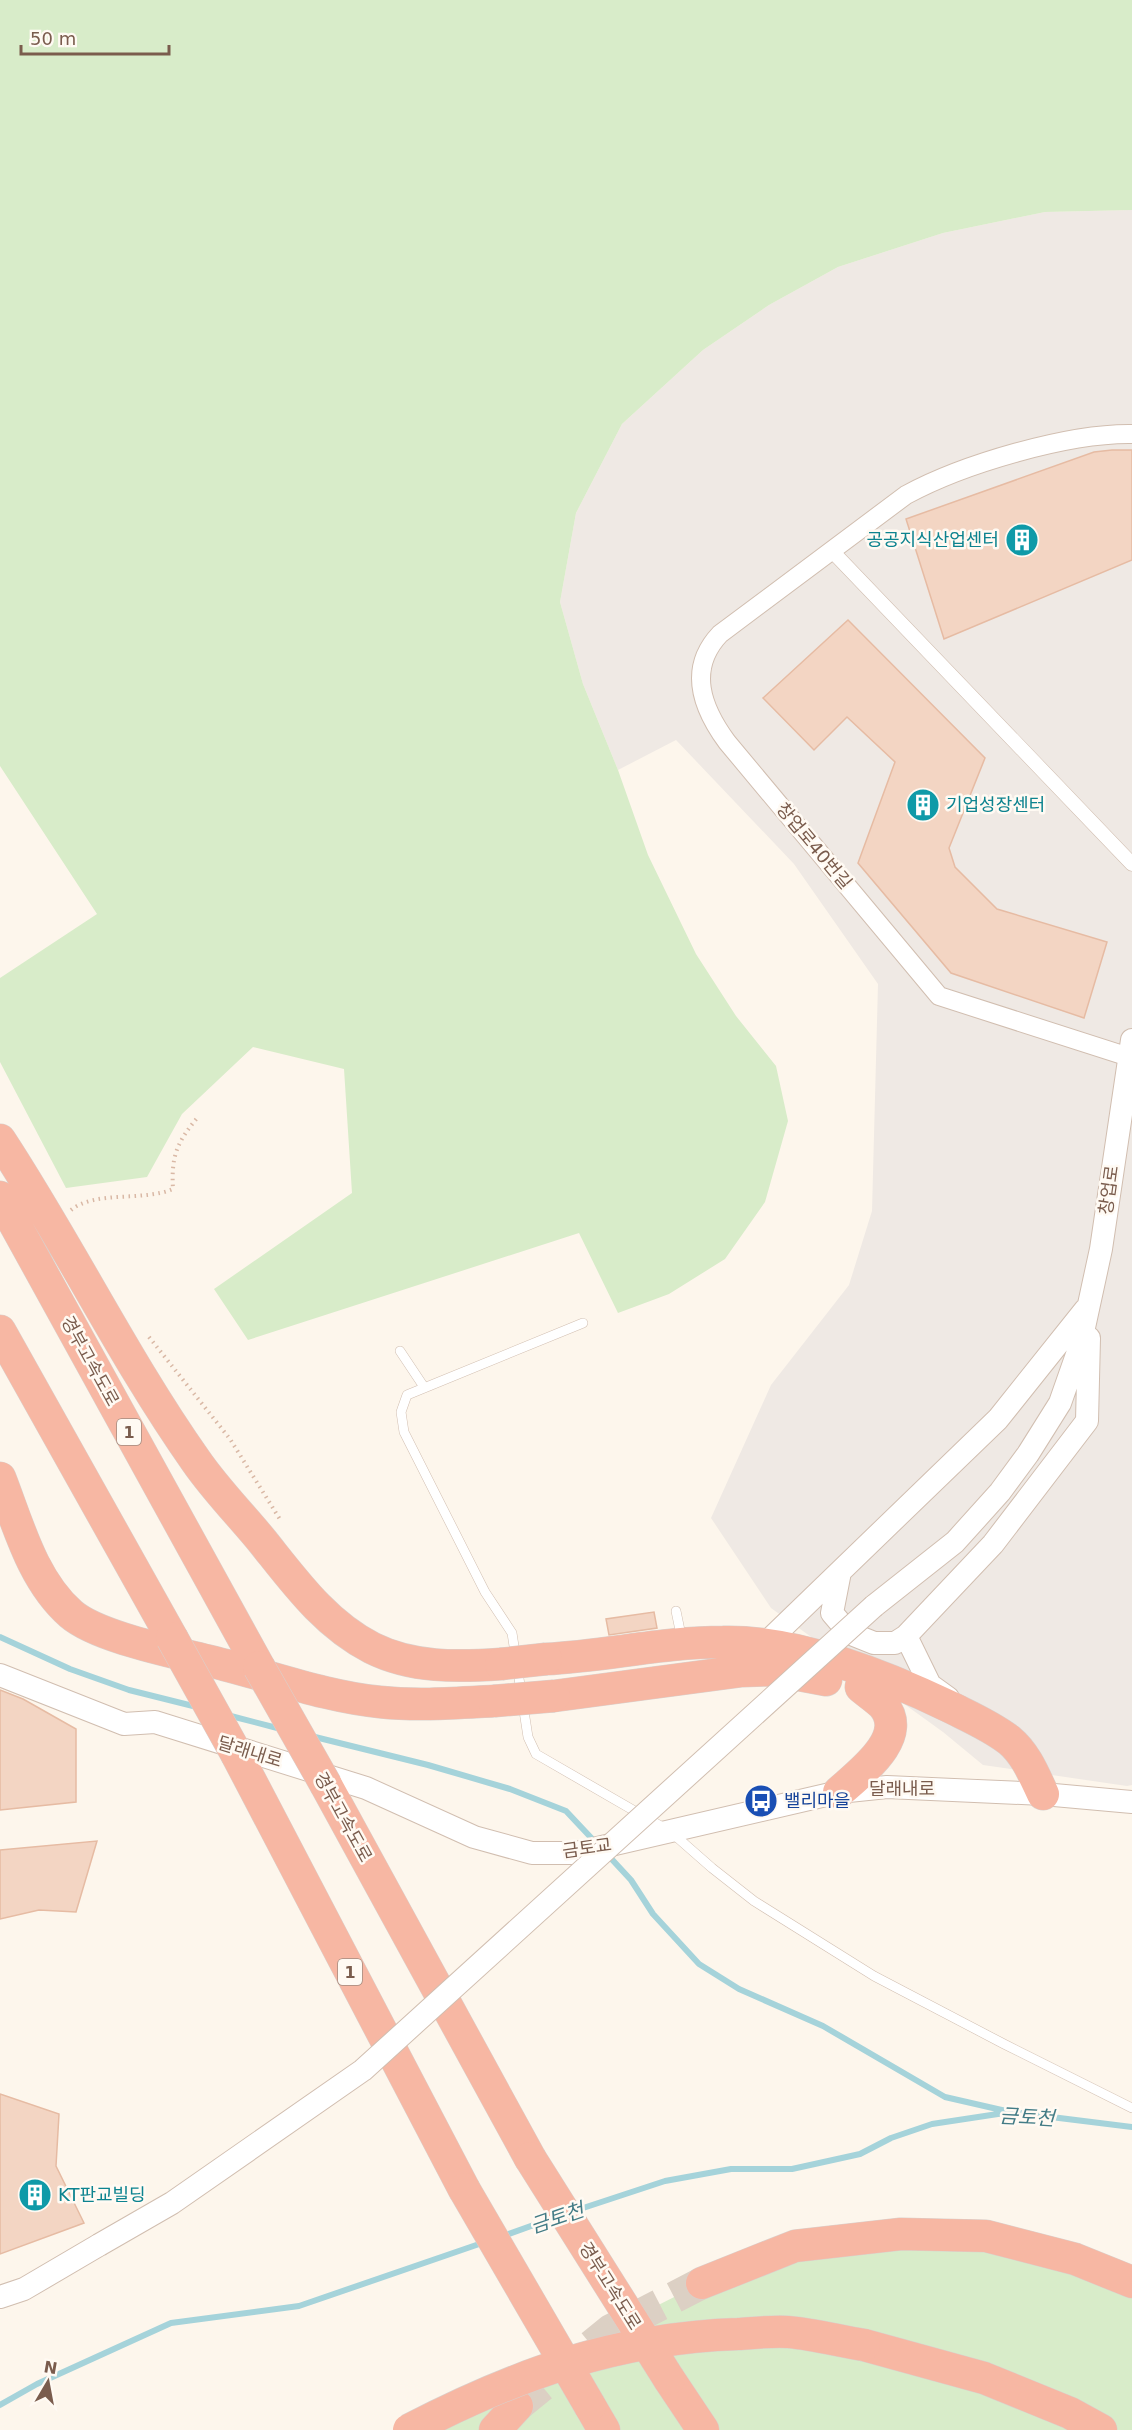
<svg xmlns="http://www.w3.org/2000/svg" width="1132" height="2430" viewBox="0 0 1132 2430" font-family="'DejaVu Sans','Noto Sans KR',sans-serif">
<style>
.industrial{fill:#efe9e4}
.green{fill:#d8ecc9}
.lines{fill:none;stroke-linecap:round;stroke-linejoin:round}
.stream{stroke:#a5d3da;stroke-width:6}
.building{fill:#f3d5c3;stroke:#e6bba3;stroke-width:1.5}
.motorway-tunnel{stroke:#dcd0c4;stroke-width:32;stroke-dasharray:32 16;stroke-linecap:butt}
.service-casing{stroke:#d1beb0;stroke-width:10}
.pedestrian-casing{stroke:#d1beb0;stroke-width:15}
.minor-casing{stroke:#d1beb0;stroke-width:20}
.tertiary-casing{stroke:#d1beb0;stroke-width:24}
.motorway-casing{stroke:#dad1cd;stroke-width:33}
.path{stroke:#d9b8a5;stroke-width:4;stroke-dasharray:1.5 4.5;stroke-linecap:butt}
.service{stroke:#fff;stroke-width:9}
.pedestrian{stroke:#fff;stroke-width:14}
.minor{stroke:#fff;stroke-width:18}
.tertiary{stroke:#fff;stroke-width:22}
.motorway{stroke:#f7b7a3;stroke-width:32}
.tertiary-bridge-casing{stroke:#d1beb0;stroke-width:24;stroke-linecap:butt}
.motorway-bridge-casing{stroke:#dad1cd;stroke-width:33;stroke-linecap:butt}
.tertiary-bridge{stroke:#fff;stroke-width:22}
.motorway-bridge{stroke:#f7b7a3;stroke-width:32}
.labels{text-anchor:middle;stroke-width:5;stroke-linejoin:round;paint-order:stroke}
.shield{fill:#fffaf3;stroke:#a28b7f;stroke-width:1.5}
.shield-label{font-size:16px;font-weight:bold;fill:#7a5c4d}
.culture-label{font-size:18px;fill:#0d838f;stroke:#fffaf3;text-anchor:start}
.street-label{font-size:18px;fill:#7a5c4d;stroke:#fffaf3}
.transit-label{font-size:18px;fill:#164399;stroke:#fffaf3;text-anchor:start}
.water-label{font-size:20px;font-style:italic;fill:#437c86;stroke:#fffaf3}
</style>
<rect width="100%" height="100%" fill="#fdf6ec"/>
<path class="industrial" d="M1132 210V1785L1127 1786 983 1765 943 1732 771 1608 711 1518 771 1385 849 1285 872 1211 878 984 794 864 676 740 618 770 583 684 560 602 576 513 622 424 703 350 769 305 838 267 943 233 1045 212Z"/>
<path class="green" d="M0 0H1132V210L1045 212 943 233 838 267 769 305 703 350 622 424 576 513 560 602 583 684 618 770 648 855 696 954 736 1016 776 1066 788 1121 765 1202 725 1259 669 1294 618 1313 579 1233 248 1340 214 1289 352 1193 344 1069 253 1047 182 1114 147 1177 66 1188 0 1062V978L97 914 0 766Z
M901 2234 1132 2282V2430H410L702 2283Z"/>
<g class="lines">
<path class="stream" d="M0 1637 70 1669 129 1690 197 1707
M227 1715 281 1729
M311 1736 428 1765 510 1789 566 1811 597 1844
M606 1853 631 1880 653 1914 699 1964 739 1989 823 2026 945 2097 1006 2111
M574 2211 665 2181 731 2169H792L860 2154 891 2138 932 2124 1011 2112 1132 2127
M503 2236 556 2217
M0 2405 37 2384 171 2323 299 2306 485 2242"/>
</g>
<path class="building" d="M1112 450H1132V560L944 639 906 519 1094 452Z
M848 620 985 758 949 848 955 867 997 909 1107 942 1084 1018 951 973 858 863 895 762 847 717 814 750 763 698Z
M654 1612 657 1628 609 1635 606 1619Z
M0 1690 23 1699 76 1729V1802L0 1810Z
M97 1841 76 1912 39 1910 0 1919V1850Z
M0 2094 59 2114 56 2166 84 2223 0 2254Z"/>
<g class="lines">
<path class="motorway-tunnel" d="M517 2406 611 2330 702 2283"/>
<defs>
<path id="service" d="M583 1323 407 1395 401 1412 404 1432 485 1592 512 1633 528 1737 536 1754 671 1832 712 1868 754 1901 874 1976 1004 2044 1132 2108
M400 1351 424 1387
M676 1611 682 1640"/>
<path id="pedestrian" d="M832 551 1132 864"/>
<path id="minor" d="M1132 434C1068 433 963 464 906 495L720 634C687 669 702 708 727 742L939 996 1132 1058"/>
<path id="tertiary" d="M840 1572 832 1613 849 1633 874 1643H895L906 1636
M874 1606 955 1542 1000 1492 1028 1454 1060 1403 1080 1346 1101 1249 1132 1040
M764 1645 998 1419 1085 1310
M0 1675 124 1724 155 1722 366 1788 474 1837 532 1853H576L839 1792 887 1787 1043 1794 1132 1802
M948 1698 930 1685 906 1636 993 1544 1087 1421 1089 1338
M0 2297 24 2289 99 2245"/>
<path id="motorway" d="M0 1140C69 1245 124 1359 196 1461 216 1490 241 1515 263 1542 295 1582 325 1624 372 1648 412 1668 457 1667 501 1664
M0 1197 259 1667
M0 1331 172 1638
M0 1478C18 1524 32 1580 71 1614 100 1639 185 1654 225 1665 276 1678 328 1697 380 1702 418 1706 456 1703 494 1701
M546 1659C605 1656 664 1642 723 1642 795 1640 886 1676 950 1707 970 1717 991 1726 1009 1740 1026 1754 1034 1775 1043 1794
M554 1696 742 1671 773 1670 826 1680
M237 1755 464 2189
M326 1785 530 2158
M839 1792C860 1773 910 1737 883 1705 877 1699 868 1693 861 1687
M702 2283 795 2246 901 2234 986 2236 1075 2259 1132 2282
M864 2345 984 2378 1070 2413 1101 2430
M669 2379 703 2430
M590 2406 604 2430
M495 2430 517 2406"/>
</defs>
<use href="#service" class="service-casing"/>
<use href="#pedestrian" class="pedestrian-casing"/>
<use href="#minor" class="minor-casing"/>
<use href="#tertiary" class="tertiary-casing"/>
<use href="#motorway" class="motorway-casing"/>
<path class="path" d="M71 1210C96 1190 142 1202 173 1189 171 1156 177 1142 198 1117
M149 1337 230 1439 281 1521"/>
<use href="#service" class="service"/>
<use href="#pedestrian" class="pedestrian"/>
<use href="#minor" class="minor"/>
<use href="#tertiary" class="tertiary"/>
<use href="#motorway" class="motorway"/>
<defs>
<path id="tertiary-bridge" d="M99 2245 172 2203 363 2070 874 1606"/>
<path id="motorway-bridge" d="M172 1638 237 1755
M501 1664 546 1659
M259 1667 326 1785
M494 1701 554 1696
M530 2158 669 2379
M464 2189 590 2406
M409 2430C515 2375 616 2338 738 2334 754 2333 771 2331 788 2332 813 2334 839 2341 864 2345"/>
</defs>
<use href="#tertiary-bridge" class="tertiary-bridge-casing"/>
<use href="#motorway-bridge" class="motorway-bridge-casing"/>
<use href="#tertiary-bridge" class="tertiary-bridge"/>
<use href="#motorway-bridge" class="motorway-bridge"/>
</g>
<defs>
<symbol id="building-disc" viewBox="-11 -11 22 22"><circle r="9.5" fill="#0f9aa8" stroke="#fffaf3"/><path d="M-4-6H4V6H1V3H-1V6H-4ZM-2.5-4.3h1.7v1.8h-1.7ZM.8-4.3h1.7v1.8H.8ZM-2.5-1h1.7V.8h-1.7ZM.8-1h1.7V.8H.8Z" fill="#fff"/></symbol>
<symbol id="bus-disc" viewBox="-11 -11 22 22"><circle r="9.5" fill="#1a4fb4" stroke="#fffaf3"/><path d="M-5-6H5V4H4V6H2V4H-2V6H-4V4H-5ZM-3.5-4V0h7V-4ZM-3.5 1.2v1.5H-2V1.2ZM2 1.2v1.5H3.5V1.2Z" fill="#fff"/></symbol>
</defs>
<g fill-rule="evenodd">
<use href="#building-disc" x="1003" y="521" width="38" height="38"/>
<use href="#building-disc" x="904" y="786" width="38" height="38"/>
<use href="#bus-disc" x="742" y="1782" width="38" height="38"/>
<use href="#building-disc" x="16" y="2176" width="38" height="38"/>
</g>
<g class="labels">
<g class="shield">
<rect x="117" y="1419" width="24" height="26" rx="4.5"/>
<rect x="338" y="1959" width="24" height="26" rx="4.5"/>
</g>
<g class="shield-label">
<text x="129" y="1438">1</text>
<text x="350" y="1978">1</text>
</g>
<g class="culture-label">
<text x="999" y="546" text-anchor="end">공공지식산업센터</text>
<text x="946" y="811">기업성장센터</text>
<text x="58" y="2201">KT판교빌딩</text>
</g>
<g class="street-label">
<text transform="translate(814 846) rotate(50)" y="6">창업로40번길</text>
<text transform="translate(1109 1190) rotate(-82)" y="6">창업로</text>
<text transform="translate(90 1361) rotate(61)" y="6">경부고속도로</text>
<text transform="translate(250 1752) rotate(17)" y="6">달래내로</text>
<text x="902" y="1795">달래내로</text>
<text transform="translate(343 1817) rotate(61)" y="6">경부고속도로</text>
<text transform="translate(587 1848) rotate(-8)" y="6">금토교</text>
<text transform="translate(610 2286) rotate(58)" y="6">경부고속도로</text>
</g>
<g class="transit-label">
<text x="784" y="1807">밸리마을</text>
</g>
<g class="water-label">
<text transform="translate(1027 2117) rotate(3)" y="7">금토천</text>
<text transform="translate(557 2218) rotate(-19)" y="7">금토천</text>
</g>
</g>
<g transform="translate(48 2382) rotate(10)" stroke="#fffaf3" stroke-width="4.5" paint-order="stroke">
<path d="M0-4.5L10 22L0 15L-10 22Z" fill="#7a5c4d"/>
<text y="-9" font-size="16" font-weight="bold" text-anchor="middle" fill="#7a5c4d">N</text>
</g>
<path d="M21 45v9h148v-9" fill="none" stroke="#7a5c4d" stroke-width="3"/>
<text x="30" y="45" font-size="18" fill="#7a5c4d" stroke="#fffaf3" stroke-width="4.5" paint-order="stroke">50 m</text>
</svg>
